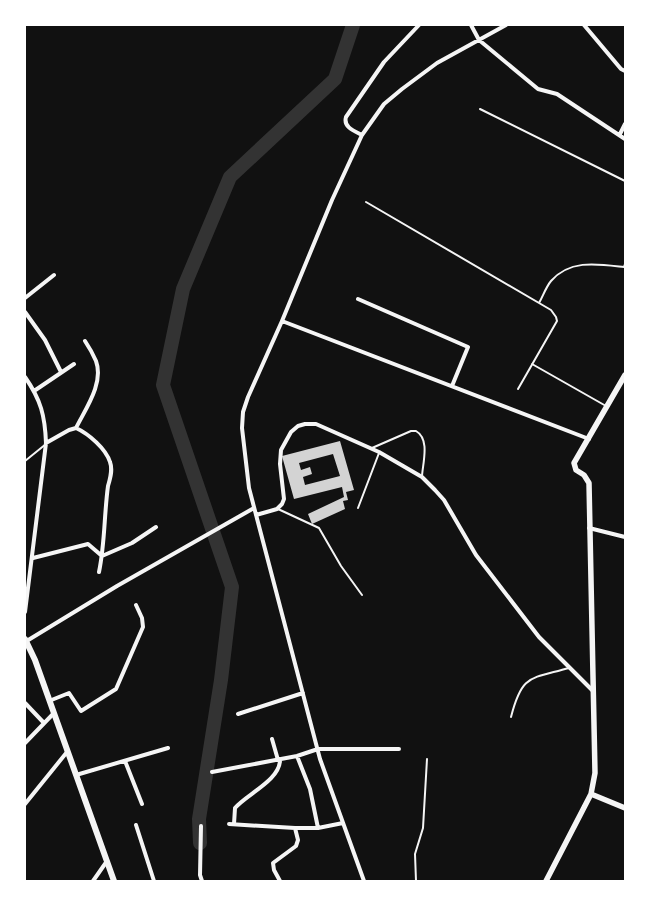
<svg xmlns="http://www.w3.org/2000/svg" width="650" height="906" viewBox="0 0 650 906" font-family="Mulish,sans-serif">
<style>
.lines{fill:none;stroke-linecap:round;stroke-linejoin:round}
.river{stroke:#333;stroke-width:14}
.building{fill:#d3d3d3;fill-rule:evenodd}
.service{stroke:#f5f5f5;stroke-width:2}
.minor{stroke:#f5f5f5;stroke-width:4}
.tertiary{stroke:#f5f5f5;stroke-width:5.5}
.secondary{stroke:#f5f5f5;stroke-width:6}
</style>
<rect width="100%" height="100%" fill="#111"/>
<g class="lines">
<path class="river" d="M200 843 199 819 221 680 232 587 163 385 183 289 230 177 335 79 353 25"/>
</g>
<path class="building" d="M340 441 354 490 346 492 348 500 343 501 345 509 312 524 308 514 344 497 342 487 294 499 282 456ZM333 454 340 476 305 485 303 477 312 474 310 467 301 470 299 463Z"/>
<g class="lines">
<path class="service" d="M480 109 625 181
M366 202 551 310 556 317 557 321 518 389
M539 303C543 296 546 287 551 281 570 259 598 264 624 267L625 264
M532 364 606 406
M372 448 411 431H416C430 439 423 462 422 476
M25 461 46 444
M358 508 379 453
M278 509 319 528 341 566 362 595
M511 717C522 674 530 679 569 668
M416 881 415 854 423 828 427 759"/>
<path class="minor" d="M471 25 479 40 538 89 557 94 625 139
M584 25 621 69 625 71
M620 134 625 124
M362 135C354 131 343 127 346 117L384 62 419 25
M25 298 54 275
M358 299 468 347 452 386
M25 312 45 340 61 372
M282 321 589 439
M25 377C41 400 45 416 46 443L25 612
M34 391 74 364
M76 428C86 408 104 383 96 361 93 354 89 347 85 341
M46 443 69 430 76 428C89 434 106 449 110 462 113 470 110 479 108 486 104 515 105 544 99 572
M256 515 277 509 282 504 284 499 280 464 281 450 291 432 298 426 305 424H316L379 452 422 477 435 490 444 500 476 555 539 637 593 691
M589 528 625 537
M33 558 88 544 102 556 132 543 156 527
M25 642 117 586 254 508
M49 701 69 693 81 711 116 689 143 627 142 618 136 605
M25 703 44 723
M238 714 303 693
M272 739 278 760
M25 743 54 713
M297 756 310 789 318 828
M125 761 142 804
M212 772 297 756 318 749H399
M76 775 168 748
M25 804 67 752
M229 824 295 828H318L343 823
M234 824 235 808C247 794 280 780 280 760
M136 825 154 881
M201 826 200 875 202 881
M93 881 107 861
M280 881 274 870 273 863 296 846 298 840 295 828
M364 881 320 759 249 488 242 428 243 412 248 397 282 321 332 200 362 135 384 104 402 89 437 63 506 25"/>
<path class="tertiary" d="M591 794 625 808
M546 881 591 794 595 773 589 483 584 475 576 470 574 463 625 375"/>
<path class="secondary" d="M25 639 35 660 114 881"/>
</g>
<rect width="650" height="906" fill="none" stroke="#ffffff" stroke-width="52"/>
</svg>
